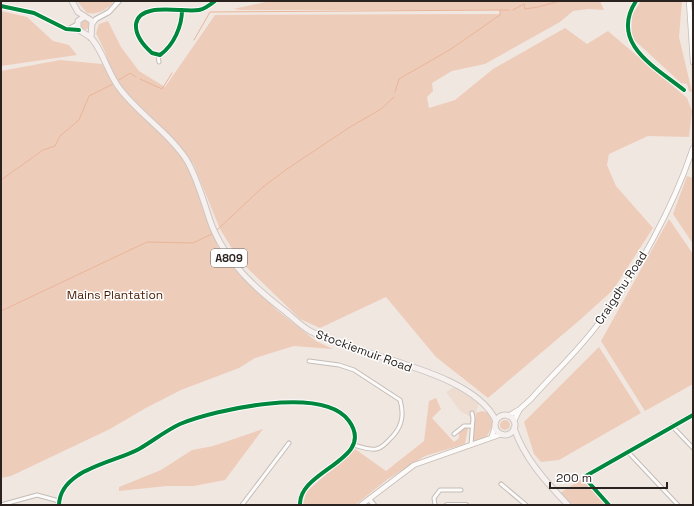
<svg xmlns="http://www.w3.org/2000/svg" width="694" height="506" viewBox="0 0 694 506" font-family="'Space Grotesk',sans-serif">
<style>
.built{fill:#eedcd1}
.green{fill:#eeccba}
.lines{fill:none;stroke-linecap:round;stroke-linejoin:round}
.stream{stroke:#eab598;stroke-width:1}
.minor-casing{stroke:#c3bcb7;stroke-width:5}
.tertiary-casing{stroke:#c3bcb7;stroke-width:6}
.secondary-casing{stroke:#c3bcb7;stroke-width:6}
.primary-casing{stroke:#cbc6c4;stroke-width:7}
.minor{stroke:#fdfbfa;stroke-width:3}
.tertiary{stroke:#fdfbfa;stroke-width:4}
.secondary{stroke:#fdfbfa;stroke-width:4.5}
.primary{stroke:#f6f0ee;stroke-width:5}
.cycleway-casing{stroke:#fff;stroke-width:6}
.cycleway{stroke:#00873e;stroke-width:4}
.labels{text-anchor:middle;stroke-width:3;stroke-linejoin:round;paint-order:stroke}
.shield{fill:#fff;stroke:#6a6563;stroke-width:1}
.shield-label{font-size:11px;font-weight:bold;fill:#2a2320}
.street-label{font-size:12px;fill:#2a2320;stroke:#fff}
.park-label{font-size:12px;fill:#471b00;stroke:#fff}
</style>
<rect width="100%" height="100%" fill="#f1e7e1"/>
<path class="built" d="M454 387 467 393 479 402 476 413 472 418 460 411 446 392Z"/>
<path class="green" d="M77 1H113L114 2C107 10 97 15 87 13Z
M270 1H600L604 10 588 9 573 11 560 22 485 64 452 71 432 83 433 91 427 97 429 108 455 100 493 69 565 28 587 44 608 31 687 98 692 111 689 137 648 136 609 154 607 165 616 186 653 228 613 290 581 319 488 398 436 357 386 297 320 328 300 319 239 260 220 229 193 163 187 164 219 249 231 265 278 311 316 341 333 349 294 346 255 358 239 368 181 390 144 409 110 429 11 476 1 478V71L60 60 102 64 111 77 106 54 96 33 99 24 108 21 121 47 139 71 165 87 215 15 500 14 499 10H242L233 9Z
M641 1H682L679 37 692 92 689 91 687 84 681 83 631 37 632 15Z
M1 11 27 17 53 41 69 45 77 55 1 66Z
M80.5 25a4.5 4.5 0 1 1 9 0a4.5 4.5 0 1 1-9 0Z
M687 176 693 178V244L673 214Z
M669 219 693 254V384L645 411 601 341Z
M599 347 641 413 559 460 541 462 534 454 524 422Z
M436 398 441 409 432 418 454 442 459 438V432L465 428H468L465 444 425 456 388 479 355 505H303L306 492 355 449 386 471 424 441 429 401Z
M482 411 489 413 493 425 487 436 475 442 472 438 476 413Z
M500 425a5 5 0 1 1 10 0a5 5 0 1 1-10 0Z
M263 429 225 480 194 486H167L119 491V487L161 470 192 450 213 446Z
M580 480 584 481 606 505H573L560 493Z"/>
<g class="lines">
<path class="stream" d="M513 10 524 4 525 9 538 7 560 1
M194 40 210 12 509 10
M140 79 162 89 172 73
M119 80 130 73 136 77
M395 92 399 79 451 49 500 15V11
M1 180 43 150 55 146 60 136 79 120 89 96 113 84
M217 230 263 187 287 169 350 127 381 109 394 97
M1 311 147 242 193 243 212 234"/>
<defs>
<path id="minor" d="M636 1C609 43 655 67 684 90
M1 6 34 13 66 29 79 30
M182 10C182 26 174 45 160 55L152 53C144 46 135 36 136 24 140 1 183 13 199 10 205 9 210 5 215 1
M68 29 77 24
M158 55 159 62
M309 361 339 365 354 370 400 400C405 417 401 429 389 440 385 444 382 448 376 449 368 450 361 447 354 445
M672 426 693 448
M454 434 464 426H472
M471 445 473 418 472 413
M628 452 678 505
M501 484 526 505
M1 505 37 495 59 501
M59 505C60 469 114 463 139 449 153 441 165 431 180 424 214 410 323 385 349 421 377 460 298 470 300 505
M242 505 289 443
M435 505 434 498 440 490H461
M609 505 584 477 693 415"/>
<path id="tertiary" d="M93 23 96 19 109 12 119 1
M369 499 374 505
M447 505H466"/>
<path id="secondary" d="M689 1 693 62
M508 416 520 409 531 399C553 374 578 351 598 324 637 274 673 208 693 148
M514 421 520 409
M492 436 495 427
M361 505 414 465 502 434"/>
<path id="primary" d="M72 1 78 12 92 21 91 38
M84 17 78 21V28C81 33 88 34 92 39 104 53 108 74 120 89 139 114 168 132 186 159 197 176 205 207 212 226 227 263 255 288 286 312 293 318 301 326 310 331 358 357 473 370 496 421
M495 425a10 10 0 1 1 20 0a10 10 0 1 1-20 0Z
M514 428C524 458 546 482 568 505"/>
</defs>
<use href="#minor" class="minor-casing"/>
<use href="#tertiary" class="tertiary-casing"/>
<use href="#secondary" class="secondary-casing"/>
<use href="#primary" class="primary-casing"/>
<use href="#minor" class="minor"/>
<use href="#tertiary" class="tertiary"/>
<use href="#secondary" class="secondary"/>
<use href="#primary" class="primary"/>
<defs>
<path id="cycleway" d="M636 1C609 43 655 67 684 90
M1 6 34 13 66 29 79 30
M182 10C182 26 174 45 160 55L152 53C144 46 135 36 136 24 140 1 183 13 199 10 205 9 210 5 215 1
M59 505C60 469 114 463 139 449 153 441 165 431 180 424 214 410 323 385 349 421 377 460 298 470 300 505
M609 505 584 477 693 415"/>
</defs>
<use href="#cycleway" class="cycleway-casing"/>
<use href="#cycleway" class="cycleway"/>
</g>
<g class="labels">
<rect class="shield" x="211" y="249" width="36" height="18" rx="3"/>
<g class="shield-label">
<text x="229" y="262">A809</text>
</g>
<g class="street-label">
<text transform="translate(621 288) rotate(-57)" y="4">Craigdhu Road</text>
<text transform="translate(364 351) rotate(20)" y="4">Stockiemuir Road</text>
</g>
<g class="park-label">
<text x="115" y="299">Mains Plantation</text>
</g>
</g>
<rect width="694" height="506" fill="none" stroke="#2a2320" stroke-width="4"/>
<path d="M550 482v6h117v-6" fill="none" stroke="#2a2320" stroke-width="2"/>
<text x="556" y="482" font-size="12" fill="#2a2320" stroke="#ffffff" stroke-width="3" paint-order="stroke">200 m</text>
</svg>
